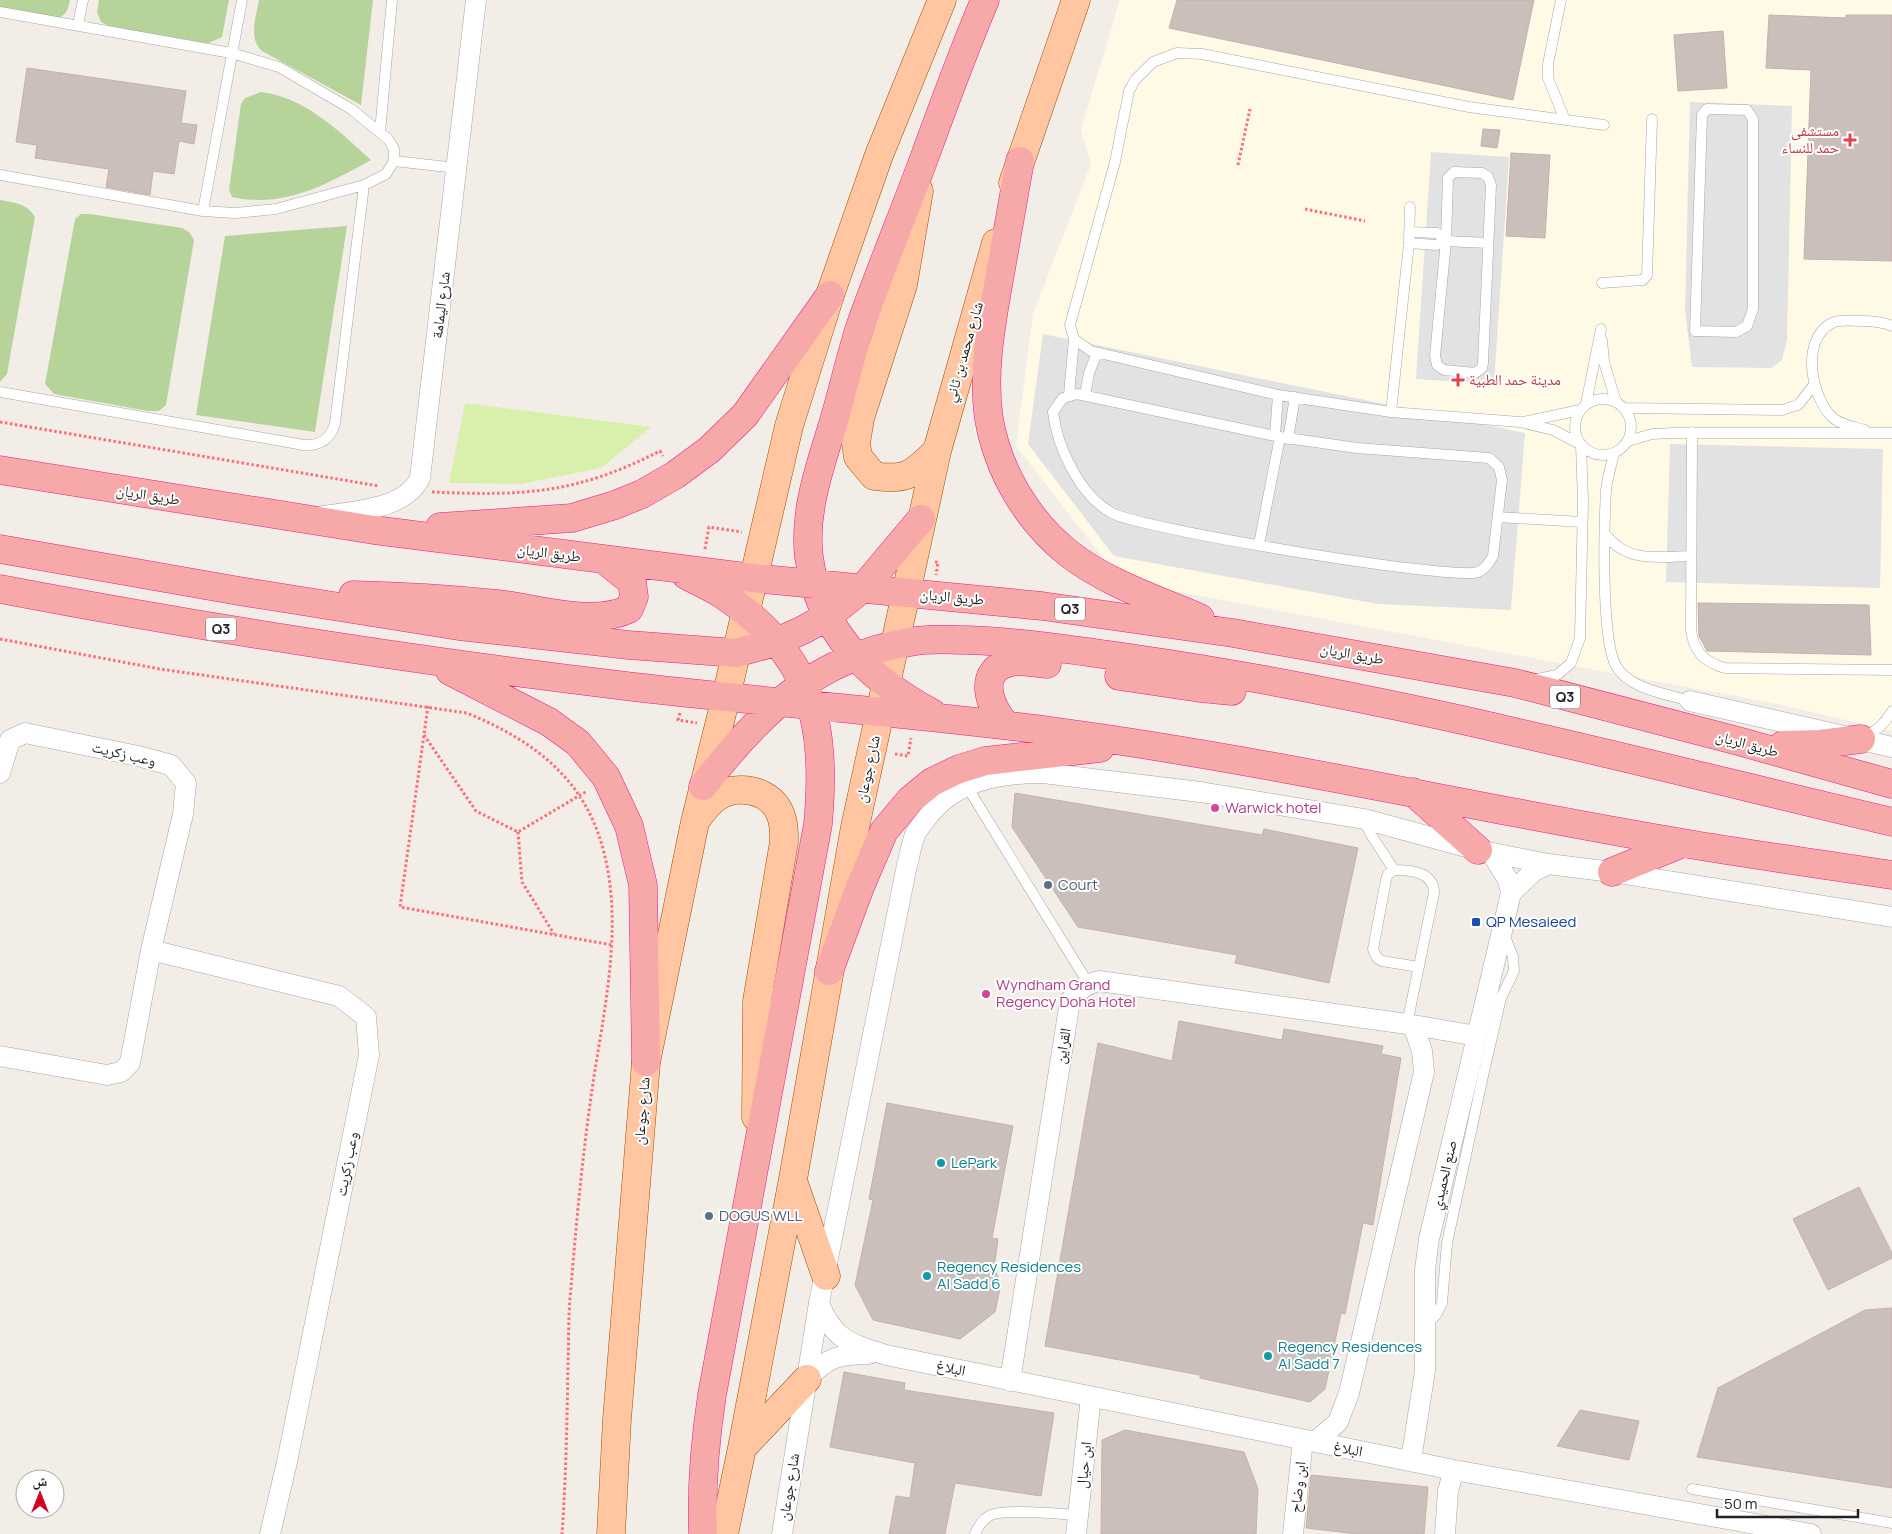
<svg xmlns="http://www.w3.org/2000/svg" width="1892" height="1534" viewBox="0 0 1892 1534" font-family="Manrope,'Noto Naskh Arabic',sans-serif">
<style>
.education{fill:#fffae5}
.grass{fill:#d9efac}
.forest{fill:#b6d49a}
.parking{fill:#e2e2e2}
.building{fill:#cbbfbb;stroke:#c6b1a9}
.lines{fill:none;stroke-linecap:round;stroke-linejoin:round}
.service-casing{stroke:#a6a6a6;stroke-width:11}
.minor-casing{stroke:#a6a6a6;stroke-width:21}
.primary-casing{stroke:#a04f00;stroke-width:29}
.trunk-casing{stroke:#e81d86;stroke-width:29}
.path{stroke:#ff6d77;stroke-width:3;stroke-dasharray:2.5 2.5;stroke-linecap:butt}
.service{stroke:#fff;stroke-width:10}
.minor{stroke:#fff;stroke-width:20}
.primary{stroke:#ffc6a1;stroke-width:28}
.trunk{stroke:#f6a9a8;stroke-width:28}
.health-dot{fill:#e0444e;stroke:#fff;stroke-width:2}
.hotel-dot{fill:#d1479c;stroke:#fff;stroke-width:2}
.service-dot{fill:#5c6f8a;stroke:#fff;stroke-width:2}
.transit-dot{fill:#1a4fb4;stroke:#fff;stroke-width:2}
.culture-dot{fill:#0f9aa8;stroke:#fff;stroke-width:2}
.labels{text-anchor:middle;stroke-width:4;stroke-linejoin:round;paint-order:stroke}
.shield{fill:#fff;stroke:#646464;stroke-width:1}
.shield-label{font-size:14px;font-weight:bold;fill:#222}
.health-label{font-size:15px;fill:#be3a42;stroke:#fff;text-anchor:end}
.street-label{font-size:15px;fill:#222;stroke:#fff}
.hotel-label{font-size:15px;fill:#b23c85;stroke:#fff;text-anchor:start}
.service-label{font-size:15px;fill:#4e5e75;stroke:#fff;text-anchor:start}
.transit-label{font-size:15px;fill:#164399;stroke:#fff;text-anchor:start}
.culture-label{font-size:15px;fill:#0d838f;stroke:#fff;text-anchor:start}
</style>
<rect width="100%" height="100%" fill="#f3ede8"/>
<path class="education" d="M1120 0H1892V731L1778 704 1121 581 1016 446 1033 314 1091 164 1081 130Z"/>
<path class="grass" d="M465 403 651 427 601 468 521 484 449 483Z"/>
<path class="forest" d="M0 0H70C69 6 67 14 60 17 49 22 13 12 0 10Z
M99 0H229L222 37 204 45 113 28 101 22 97 12Z
M259 0H373L361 105 262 51C248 38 256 18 259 0Z
M261 92C305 97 340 132 371 160 328 184 283 209 232 197L229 190 241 104 245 98Z
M0 200C16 203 26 203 35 217L7 374 0 382Z
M81 214H90L182 228 189 232 194 240 166 405 159 411H148L54 394 45 384 75 219Z
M347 226 315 432 196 415 225 236Z"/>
<path class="parking" d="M1690 102 1792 106 1787 340 1782 360 1771 368 1692 367 1685 311Z
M1431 152 1509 157 1494 384 1416 379Z
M1043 334 1525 433 1511 610 1378 604 1114 556 1028 444Z
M1670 444 1883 449 1880 588 1666 582Z"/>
<path class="building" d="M1177 0H1534L1513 100 1169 28Z
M1769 15 1846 18V15H1892V261L1804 259 1811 70 1766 68Z
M1723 31 1727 88 1678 91 1674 35Z
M27 68 186 91 181 123 197 125 194 144 179 141 174 174 153 171 150 195 106 187 109 169 35 158 37 145 16 142Z
M1483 129 1500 130 1497 148 1481 146Z
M1511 153 1550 155 1545 238 1506 236Z
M1698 603 1869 605 1871 655 1707 651 1699 636Z
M1015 793 1262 835 1264 829 1358 848 1329 983 1235 963 1237 955 1078 927 1012 827Z
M1179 1021 1282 1040 1284 1029 1383 1046 1381 1054 1401 1058 1373 1225 1363 1223 1345 1314 1341 1313 1325 1389 1310 1402 1200 1378V1375L1045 1346 1098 1043 1172 1061Z
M887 1103 1013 1126 992 1238 998 1239 994 1268 1001 1284 995 1312 960 1339 873 1320 855 1285 873 1200 869 1199Z
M1859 1187 1892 1253V1258L1828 1290 1793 1219Z
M1892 1308V1488L1697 1457 1718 1388 1865 1310Z
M844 1372 905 1383 904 1390 1054 1413 1041 1496 955 1483 945 1534H889L896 1496 910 1498 915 1463 830 1447Z
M1580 1410 1639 1421 1629 1460 1557 1446Z
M1125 1430 1244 1452 1258 1489 1256 1534H1101L1102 1440Z
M1311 1475 1428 1487 1424 1534H1358L1306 1528Z"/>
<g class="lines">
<defs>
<path id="service" d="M1561 0 1548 64V78L1565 120
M0 12 231 53 279 67 351 109 388 139 394 149V161L386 174 364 185 276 209 235 213 203 211 0 175
M78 25 83 0
M1707 109 1747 110 1753 119V309L1747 326 1736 332 1695 331 1702 115Z
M380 132 392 0
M394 161 457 168
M1454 172 1482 173 1488 177 1491 185 1483 363 1482 368 1475 373 1444 370 1437 365 1435 356 1446 241 1448 178Z
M203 211 242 0
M1409 232 1437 233 1446 241
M1409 243 1436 245 1446 241 1488 243
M1602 283 1643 280 1647 275 1652 119
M1602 340 1604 362 1616 402
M0 392 304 445C320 446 331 439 335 423L364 185
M1077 394 1280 437 1357 448 1489 458 1499 467 1502 480 1493 556C1489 562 1486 569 1478 572 1453 581 1141 529 1112 513 1080 496 1057 447 1053 412L1063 398Z
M1069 395 1074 339
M1085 395 1089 373 1097 353
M1575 427a28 28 0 1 1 56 0a28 28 0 1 1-56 0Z
M1586 404 1601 329
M1623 408 1782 410 1798 405 1814 385
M1391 412 1409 243 1410 207
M1523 422 1580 410
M1865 430C1855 427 1841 425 1833 418 1811 398 1800 339 1832 323 1841 319 1852 321 1862 321 1873 321 1883 322 1892 326
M1692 432 1691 630C1694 652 1704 662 1725 668L1892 670
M1275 436 1278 395
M1288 439 1295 397
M1628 441 1652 434 1675 433H1892
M1580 444 1553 430 1520 422 1391 412 1278 395 1091 351 1074 339 1070 325 1115 162 1129 91 1135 80 1153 62 1177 53 1202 54 1469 107 1604 125
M1614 454C1611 466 1607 479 1606 491 1604 526 1601 639 1616 666 1629 689 1667 694 1690 701
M1498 517 1582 522
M1606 535C1627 563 1659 557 1691 556
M1259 544 1280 437
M1533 680 1557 675 1571 663 1580 638 1583 502 1581 445
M1863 738C1876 731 1885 724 1892 711
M966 785 1088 983
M1364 819 1370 833 1394 870
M1407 1024 1434 893C1434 872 1411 870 1394 870L1388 874 1386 880 1373 949 1377 958 1382 961 1419 967
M1426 1325 1436 1315 1442 1303 1447 1243 1483 1076 1501 998 1514 971 1513 957 1504 934
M1692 1489 1892 1523
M975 1534C979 1526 981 1521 989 1516 1002 1508 1060 1514 1078 1515"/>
<path id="minor" d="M318 517C350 511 404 511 420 478L476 0
M1690 701 1892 747
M0 773 10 740 25 733 138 756 171 765 186 783 183 814 151 950 130 1063 121 1072 107 1075 0 1056
M1492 854 1508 880 1511 893
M151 950 339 996 366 1017 369 1055 287 1462 270 1534
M819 1303C833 1340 851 1344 886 1355L1454 1470 1811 1534
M807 1379C828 1357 839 1354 869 1354
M1010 1381 1070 1001C1079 990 1085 984 1099 981L1407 1024 1477 1036
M1315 1442 1338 1422 1349 1393 1424 1072 1422 1051 1413 1025
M1411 1460 1425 1371V1270L1429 1239 1511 893 1534 871 1548 864
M782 1534 819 1303 907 865C910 855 911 845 915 835 917 830 922 824 926 819 953 781 998 773 1043 773L1200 792 1364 819 1478 850 1548 864 1612 872 1892 917
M1076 1534 1091 1397
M1293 1534 1303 1440
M1445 1534 1448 1491 1454 1470"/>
<path id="primary" d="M1013 183 1076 0
M919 191 903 285 860 418 856 443 858 457 874 476C909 481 913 473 937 451
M696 820C702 812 708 803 717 797 736 784 768 789 779 811 784 821 784 831 784 842L757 1001 756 1117
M793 1181 826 1276
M742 1448 807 1379
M611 1534 617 1419 646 1062 695 822 726 697 789 426 830 295 879 155 942 0
M724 1534 742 1448 793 1179 855 827 937 451 996 243"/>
<path id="trunk" d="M1020 161C1013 200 1006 240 999 280 991 325 982 373 989 419 998 471 1027 520 1068 553 1106 583 1156 599 1200 618
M0 470 374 530 753 578 1042 606 1233 633 1515 683 1738 741 1892 784
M440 527 572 518 615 505 642 494 675 475 709 450 745 415 830 295
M0 549 239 591 459 626 629 645 736 653 776 642 803 630 828 616 863 588 921 519
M686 575C698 582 711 587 723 595 812 654 827 723 818 824L712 1395C705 1441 701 1487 703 1534
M0 589C205 628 411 660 618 685 764 703 911 712 1058 732 1268 760 1474 808 1683 843 1752 855 1822 864 1892 875
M353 595C401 596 449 599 497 604 537 608 592 627 629 609L634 597 632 582 606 561
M450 671 549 722 578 743 606 777 629 826 643 885 646 1062
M1119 676 1200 688 1232 691
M932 713C869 679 819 632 809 557 803 509 822 462 835 417 844 386 851 354 861 324 880 271 902 217 922 164 942 109 962 54 985 0
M1006 725C989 707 976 670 1011 662 1023 660 1035 663 1047 664
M1783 745 1820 744 1861 739
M703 786C758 714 816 657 910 642 929 638 948 640 967 640 1024 642 1080 651 1137 659 1392 696 1642 763 1892 822
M1413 792 1478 850
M1612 872 1683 843
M829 971 860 887 884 831 910 800 932 782 959 769 985 761 1100 748"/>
</defs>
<use href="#service" class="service-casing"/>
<use href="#minor" class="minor-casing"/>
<use href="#primary" class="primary-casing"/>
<use href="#trunk" class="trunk-casing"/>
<path class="path" d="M1238 165 1250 109
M1305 209 1365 221
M0 422 379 486
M432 492C524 496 576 494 660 451L663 456
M705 549 709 527 742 532
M935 562H938L936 575
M0 639 160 669 467 713C532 740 584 777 603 849 625 929 602 1017 591 1097 582 1161 576 1225 571 1288 568 1313 569 1339 568 1364 567 1421 566 1478 562 1534
M428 706 400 907 612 945
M680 713 678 720 697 723
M424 735 476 811 518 832 587 791
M895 754 908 756 911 738
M518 832 522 882 554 934"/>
<use href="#service" class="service"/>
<use href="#minor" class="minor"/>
<use href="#primary" class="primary"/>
<use href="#trunk" class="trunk"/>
</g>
<g class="health-dot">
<path d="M1847.5 132.5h5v5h5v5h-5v5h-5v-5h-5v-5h5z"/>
<path d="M1455.5 372.5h5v5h5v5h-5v5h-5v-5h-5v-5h5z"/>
</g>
<g class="hotel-dot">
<circle cx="1215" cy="808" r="5"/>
<circle cx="986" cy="994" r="5"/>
</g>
<g class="service-dot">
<circle cx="1048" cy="885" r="5"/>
<circle cx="709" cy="1216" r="5"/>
</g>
<rect class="transit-dot" x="1471" y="917" width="10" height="10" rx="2.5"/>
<g class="culture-dot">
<circle cx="941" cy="1163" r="5"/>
<circle cx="927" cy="1276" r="5"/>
<circle cx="1268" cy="1356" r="5"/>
</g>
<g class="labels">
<g class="shield">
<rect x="1055" y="597.5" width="30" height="23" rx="4"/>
<rect x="206" y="617.5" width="30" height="23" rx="4"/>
<rect x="1550" y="685.5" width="30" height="23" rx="4"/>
</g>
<g class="shield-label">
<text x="1070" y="614">Q3</text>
<text x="221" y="634">Q3</text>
<text x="1565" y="702">Q3</text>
</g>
<g class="health-label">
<text x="1839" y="136">مستشفى<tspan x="1839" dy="17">حمد للنساء</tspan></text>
<text x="1469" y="385" text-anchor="start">مدينة حمد الطبية</text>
</g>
<g class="street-label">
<text transform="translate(441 305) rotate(-83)" y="5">شارع اليمامة</text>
<text transform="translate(964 352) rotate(-74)" y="5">شارع محمد بن ثاني</text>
<text transform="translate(148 495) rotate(9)" y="5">طريق الريان</text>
<text transform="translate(549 553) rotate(7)" y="5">طريق الريان</text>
<text transform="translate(952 597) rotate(5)" y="5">طريق الريان</text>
<text transform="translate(1352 654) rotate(10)" y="5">طريق الريان</text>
<text transform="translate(1747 744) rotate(15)" y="5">طريق الريان</text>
<text transform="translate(124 754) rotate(13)" y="5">وعب زكريت</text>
<text transform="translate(868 769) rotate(-78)" y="5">شارع جوعان</text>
<text transform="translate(1063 1046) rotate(-81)" y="5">القراين</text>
<text transform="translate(642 1111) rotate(-85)" y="5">شارع جوعان</text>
<text transform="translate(347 1164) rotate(-79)" y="5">وعب زكريت</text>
<text transform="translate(1444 1175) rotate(-77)" y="5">صنع الحميدي</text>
<text transform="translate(951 1368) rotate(12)" y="5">البلاغ</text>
<text transform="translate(1348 1449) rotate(11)" y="5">البلاغ</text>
<text transform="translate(1084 1465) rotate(-84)" y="5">ابن حيال</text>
<text transform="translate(789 1487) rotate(-81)" y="5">شارع جوعان</text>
<text transform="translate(1298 1487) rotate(-84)" y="5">ابن وضاح</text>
</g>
<g class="hotel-label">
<text x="1225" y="813">Warwick hotel</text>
<text x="996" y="990">Wyndham Grand<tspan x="996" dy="17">Regency Doha Hotel</tspan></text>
</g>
<g class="service-label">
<text x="1058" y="890">Court</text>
<text x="719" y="1221">DOGUS WLL</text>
</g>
<g class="transit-label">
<text x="1486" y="927">QP Mesaieed</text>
</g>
<g class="culture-label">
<text x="951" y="1168">LePark</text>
<text x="937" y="1272">Regency Residences<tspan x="937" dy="17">Al Sadd 6</tspan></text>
<text x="1278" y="1352">Regency Residences<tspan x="1278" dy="17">Al Sadd 7</tspan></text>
</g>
</g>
<g transform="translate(40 1494)"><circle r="24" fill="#ffffff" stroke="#a7a7a7"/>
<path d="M0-4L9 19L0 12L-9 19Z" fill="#d40025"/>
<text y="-8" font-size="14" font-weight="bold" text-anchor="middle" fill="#222222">ش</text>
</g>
<path d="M1717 1509v8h141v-8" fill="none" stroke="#222222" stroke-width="2.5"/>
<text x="1724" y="1509" font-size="15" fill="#222222" stroke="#ffffff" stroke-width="4" paint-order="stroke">50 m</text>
</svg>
